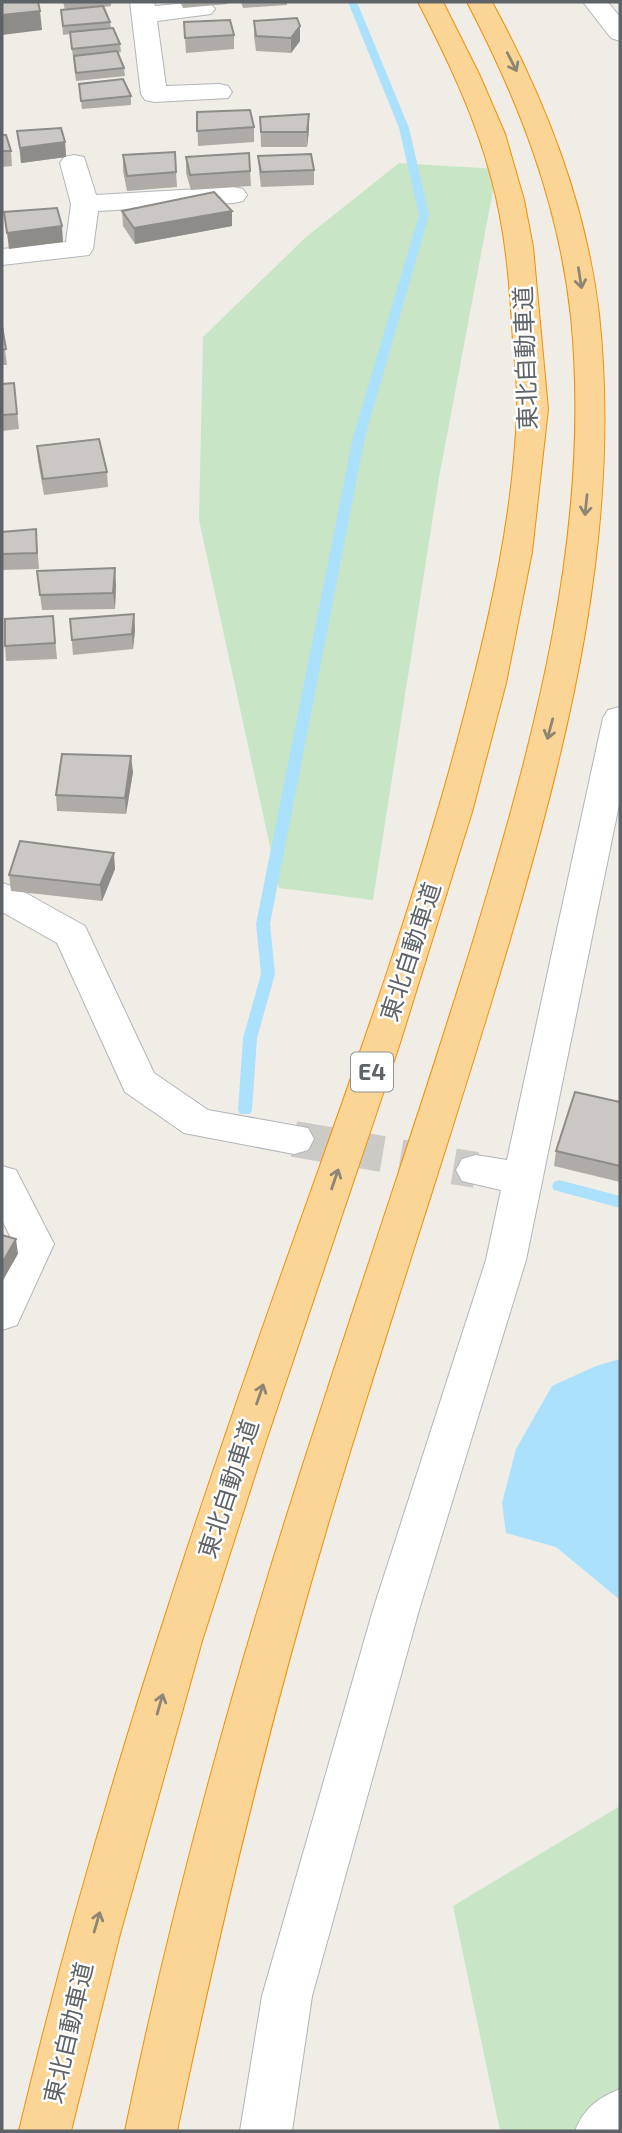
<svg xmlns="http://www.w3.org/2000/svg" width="622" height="2133" viewBox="0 0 622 2133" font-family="'Exo 2','Noto Sans JP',sans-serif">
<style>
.green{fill:#c8e6c5}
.water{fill:#abe1fc}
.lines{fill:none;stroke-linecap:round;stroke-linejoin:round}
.stream{fill:#abe1fc;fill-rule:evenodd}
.minor-tunnel{stroke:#cccac7;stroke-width:36;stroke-dasharray:36 18;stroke-linecap:butt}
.minor-casing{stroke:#b2b5b9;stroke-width:2}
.highway-casing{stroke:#f08f07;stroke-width:2}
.minor{fill:#fff;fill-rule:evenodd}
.highway{fill:#fad595;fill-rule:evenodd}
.wall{fill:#afaca8}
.shaded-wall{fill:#8e8c88}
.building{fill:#cbc8c3;stroke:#8e8c88;stroke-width:2}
.oneway{stroke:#8d8575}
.labels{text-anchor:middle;stroke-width:5;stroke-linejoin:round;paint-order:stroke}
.shield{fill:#fff;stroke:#8e9295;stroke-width:2}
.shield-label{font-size:23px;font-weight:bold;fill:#5e6367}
.street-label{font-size:24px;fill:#5e6367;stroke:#fff}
</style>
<rect width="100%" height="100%" fill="#f0ede7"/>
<path class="green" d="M399 163 497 169 439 478 373 900 279 888 199 520 203 337 306 237Z
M620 1806V2131H500L453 1906Z"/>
<path class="water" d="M620 1359V1600L556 1547 506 1533 502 1503 516 1449 552 1386 596 1366Z"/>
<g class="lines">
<path class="stream" d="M348 2H357L409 128 429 215 365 437 270 924 275 974 257 1038 252 1110 250 1114H240L238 1110 243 1038 261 974 256 924 353 437 419 215 399 128Z
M559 1180 620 1196V1208L554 1190 552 1186 554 1182Z"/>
<path class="minor-tunnel" d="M294 1139 476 1170"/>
<defs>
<path id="minor" d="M130 2H154L155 6 199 2 211 4 215 9 211 14 157 21 166 86 219 84 228 86 232 92 228 98 154 102 145 100 141 94Z
M583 2H608L620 17V41L611 38Z
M74 155 84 157 96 195 233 187 243 189 247 195 243 201 233 203 98 211 93 249 89 255 2 265V249L66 242 71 204 60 163 64 157Z
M620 707V800L526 1260 419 1610 312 1996 292 2131H240L262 1996 373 1610 486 1260 501 1190 462 1181 456 1170 462 1159 476 1155 507 1160 603 718 608 710Z
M2 883 15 887 85 926 154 1073 208 1110 308 1128 314 1139 308 1150 294 1154 184 1133 125 1092 57 943 2 912Z
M2 1166 16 1170 54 1244 17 1325 2 1330V1269L14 1244 2 1220Z
M620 2089V2131H575C584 2108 598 2098 620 2089Z"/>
<path id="highway" d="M418 2H443L480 76 505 134 524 200 533 247 548 409 532 552 506 683 472 812 400 1043 264 1447 202 1641 120 1934 71 2131H19C91 1827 190 1531 295 1236 356 1065 418 893 464 716 490 617 514 512 517 409 518 387 515 365 513 342 510 287 506 231 491 177 475 116 447 58 418 2Z
M467 2H492C545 100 586 203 599 314 622 525 570 735 511 936 459 1113 400 1288 346 1465 278 1684 224 1907 177 2131H125C176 1885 244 1642 323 1403 373 1248 426 1094 474 938 535 737 592 528 571 317 559 204 519 101 467 2Z"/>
</defs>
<use href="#minor" class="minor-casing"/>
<use href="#highway" class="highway-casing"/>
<use href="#minor" class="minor"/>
<use href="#highway" class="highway"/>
</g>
<path class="wall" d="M63 2H111V6L104 7 110 22 111 28 120 44 121 52 118 53 124 68 125 76 76 81 70 34 63 35 61 10H65Z
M180 2H228V4L183 8Z
M241 2H287V5L243 8Z
M254 21 300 26V41L291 53 256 51 254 36Z
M184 22 234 35V49L186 53Z
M79 84 131 96V105L82 109Z
M197 112 254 127V142L198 146Z
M260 117 309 129 307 147H261Z
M17 131 65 142 66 157 21 163Z
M2 135 11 151 12 166 2 167Z
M249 153 251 186 191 190 186 173V157Z
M123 155 176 172 177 187 127 191 123 171Z
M258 156 314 170V185L261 187 259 171Z
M122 211 232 226 135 244 123 226Z
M2 326 7 365H2Z
M14 383 19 429 2 431V384Z
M37 446 107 472 108 487 44 495 38 461Z
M36 529 39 569 2 570V532Z
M37 571 116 584 115 609 42 610Z
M134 614 135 630 133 649 73 655 70 619Z
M53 616 57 659 6 661 5 646Z
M133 772 126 814 57 811 56 795Z
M115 869 102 901 11 891 9 875Z
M620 1102V1182L554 1166 556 1151Z"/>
<path class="shaded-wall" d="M40 11 42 30 2 35V15Z
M300 26V41L291 53V38Z
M309 114V129L307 147V132Z
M65 142 66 157 21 163 20 148Z
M232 211V226L135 244 134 228Z
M62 226 63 242 9 249 7 233Z
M115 568 116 584 115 609 113 593Z
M134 614 135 630 133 649 132 634Z
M131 756 133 772 126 814 125 798Z
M114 853 115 869 102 901 100 885Z
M16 1239 18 1254 2 1282V1263Z"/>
<path class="building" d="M2 2H38L40 11 2 15Z
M103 6 110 22 63 26 61 10Z
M297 18 300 26 291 38 256 36 254 21Z
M230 20 234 35 185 38 184 22Z
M113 28 120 44 72 49 70 32Z
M117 51 124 68 76 73 74 56Z
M123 79 131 96 81 101 79 84Z
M250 110 254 127 197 131V112Z
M309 114 307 132H261L260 117Z
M61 128 65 142 20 148 17 131Z
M2 135H6L11 151H2Z
M175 152 176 172 127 176 123 155Z
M249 153 250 171 190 175 186 157Z
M311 154 314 170 261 172 258 156Z
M214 192 232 211 134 228 122 211Z
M57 208 62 226 7 233 4 212Z
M2 326 6 349 2 350Z
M14 383 17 414 2 415V384Z
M99 439 107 472 43 479 37 446Z
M36 529 37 553 2 554V532Z
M115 568 113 593 40 595 37 571Z
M134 614 132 634 72 640 70 619Z
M53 616 55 643 5 646V619Z
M62 754 131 756 125 798 56 795Z
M20 841 114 853 100 885 9 875Z
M575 1092 620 1102V1166L556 1151Z
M2 1235 16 1239 2 1263Z"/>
<defs><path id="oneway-shaft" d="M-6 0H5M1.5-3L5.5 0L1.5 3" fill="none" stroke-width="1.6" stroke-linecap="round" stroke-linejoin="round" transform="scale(1.75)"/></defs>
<g class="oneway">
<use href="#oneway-shaft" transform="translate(512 62) rotate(63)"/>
<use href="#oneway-shaft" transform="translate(580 278) rotate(81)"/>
<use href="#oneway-shaft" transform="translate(586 505) rotate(96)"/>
<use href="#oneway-shaft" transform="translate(550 729) rotate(105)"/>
<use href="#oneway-shaft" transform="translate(335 1179) rotate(-71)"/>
<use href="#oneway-shaft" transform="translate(260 1394) rotate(-71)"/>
<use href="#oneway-shaft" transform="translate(160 1704) rotate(-74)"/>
<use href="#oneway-shaft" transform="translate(97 1922) rotate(-74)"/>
</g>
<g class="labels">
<rect class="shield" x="351" y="1052.5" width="42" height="39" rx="5"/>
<g class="shield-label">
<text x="372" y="1080">E4</text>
</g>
<g class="street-label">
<text transform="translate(526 358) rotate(-92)" y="8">東北自動車道</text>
<text transform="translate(411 952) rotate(-72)" y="8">東北自動車道</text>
<text transform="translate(229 1489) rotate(-72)" y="8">東北自動車道</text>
<text transform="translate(69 2033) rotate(-77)" y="8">東北自動車道</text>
</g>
</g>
<rect width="622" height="2133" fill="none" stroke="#5e6367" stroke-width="7"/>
</svg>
